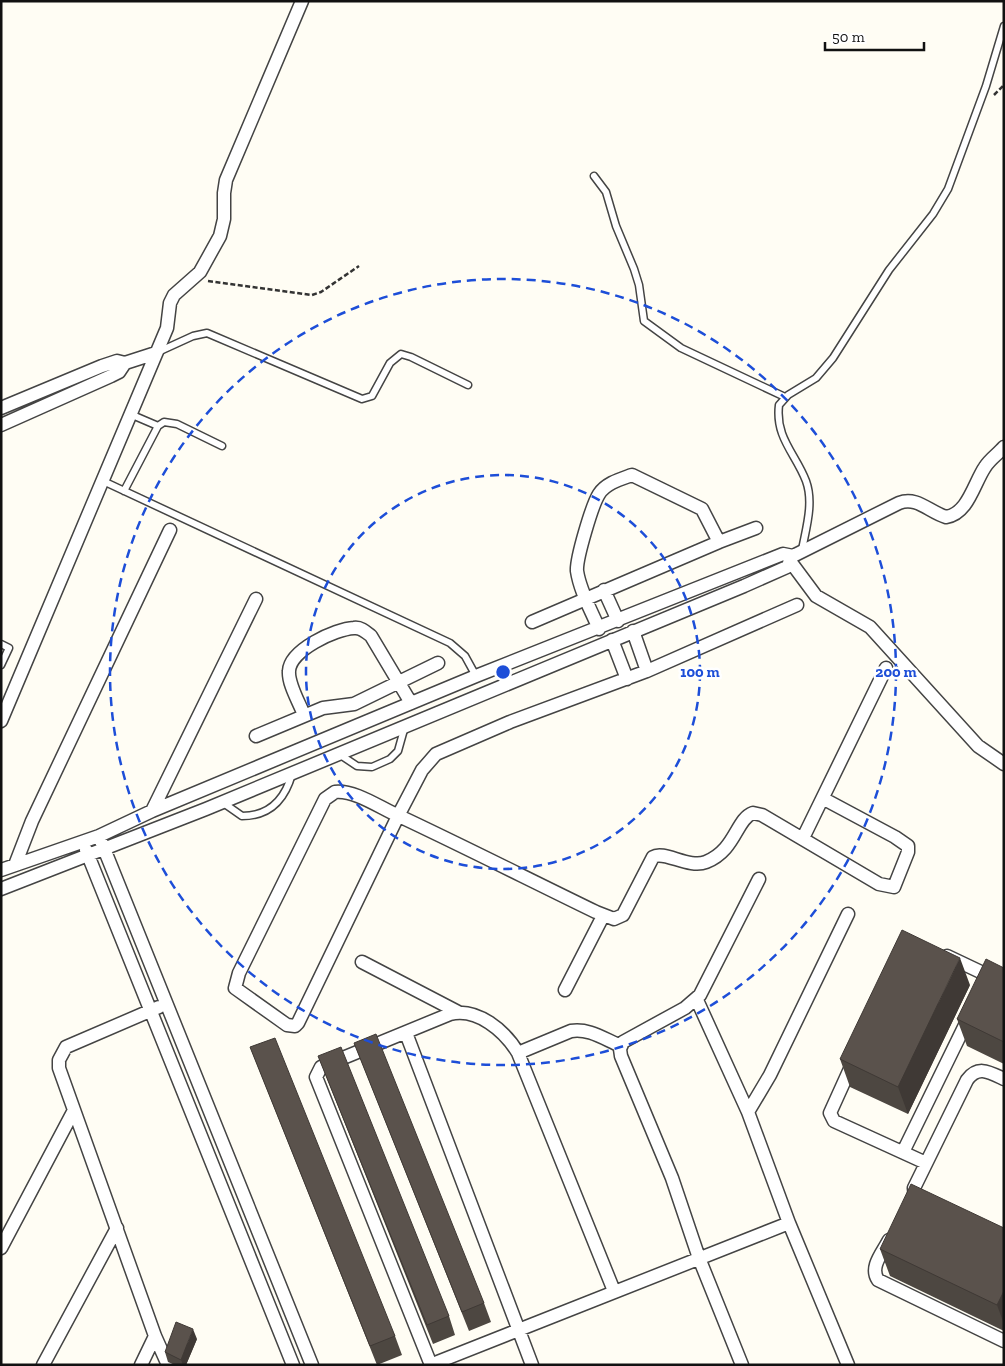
<svg xmlns="http://www.w3.org/2000/svg" width="1005" height="1366" viewBox="0 0 1005 1366" font-family="'Zilla Slab',serif">
<style>
.lines{fill:none;stroke-linecap:round;stroke-linejoin:round}
.lane-casing{stroke:#444;stroke-width:9}
.street-casing{stroke:#444;stroke-width:15}
.path{stroke:#333;stroke-width:2.5;stroke-dasharray:5 2.5;stroke-linecap:butt}
.lane{stroke:#fff;stroke-width:6}
.street{stroke:#fff;stroke-width:12}
.wall{fill:#4d4741}
.shaded-wall{fill:#3f3935}
.building{fill:#5a524c;stroke:#3f3935}
.ring{fill:none;stroke:#1d4ed8;stroke-width:2.5;stroke-dasharray:9 6}
.centre{fill:#1d4ed8;stroke:#fff;stroke-width:2.5}
.ring-label{font-size:15px;text-anchor:middle;font-weight:bold;fill:#1d4ed8;stroke:#fff;stroke-width:5;stroke-linejoin:round;paint-order:stroke}
</style>
<rect width="100%" height="100%" fill="#fffdf4"/>
<g class="lines">
<defs>
<path id="lane" d="M594 176 606 192 616 226 634 269 639 285 644 321 681 348 785 397
M158 352 193 336 207 333 362 399 372 396 390 363 401 354 411 357 468 385
M158 426 164 422 177 424 222 446
M103 481 450 643 465 656 476 676
M124 491 158 426 130 414
M802 550C806 528 814 503 806 481 796 454 775 438 779 405L788 395 816 378 833 358 889 270 933 214 948 189 986 86 1004 26
M1 644 9 648 1 665
M339 754 357 766 372 767 390 759 398 751 405 726
M222 802 242 816C270 816 285 799 292 774"/>
<path id="street" d="M1 408 102 366 117 361 125 363 156 353
M1 425 111 376 119 372 125 363
M790 561 816 596 870 627 978 746 1004 764
M604 590 618 621
M797 605 647 671 510 722 436 754 422 770 398 816 298 1023 295 1026 287 1025 235 988 239 973 325 799 335 792C356 790 380 808 399 816 465 847 530 880 596 912L614 919 623 915 653 857C664 850 689 869 706 862 736 850 736 819 753 813L762 815 879 884 894 887 908 852V846L895 837 824 799
M532 622 719 542 756 528
M599 629C591 610 580 591 577 571 576 559 592 505 599 494 606 483 621 479 632 475L702 509 719 542
M633 631 647 671
M612 640 627 679
M304 715C299 702 288 684 289 671 290 650 335 629 354 628 361 627 366 632 371 636L411 703
M1 721 167 328 170 303 174 295 200 272 220 236 224 219V193L226 180 302 1
M256 736 323 708 354 704 438 663
M152 811 256 599
M803 838 886 668
M101 841 312 1365
M86 850 293 1365
M15 865 32 821 170 530
M1 870 99 836 152 811 476 676 783 554 793 556
M1 889 206 809 744 586 787 567 793 556 899 503C917 496 929 512 946 517 968 514 974 483 985 467 990 459 998 454 1004 447
M947 956 1004 983
M362 962 458 1012
M565 990 603 916
M697 1000 748 1112 789 1223 848 1365
M159 1007 66 1047 59 1060V1068L155 1336 168 1365
M406 1033 532 1365
M518 1053 571 1031C589 1028 604 1039 621 1046
M854 1060 830 1113 834 1121 926 1163
M748 1112 770 1075 848 914
M903 1152 969 1017
M918 1200 915 1198 914 1188 967 1080C978 1065 989 1072 1004 1079
M889 1240C883 1252 869 1267 878 1280L1004 1341
M1 1248 73 1112
M43 1365 117 1228
M141 1365 155 1336
M430 1365 789 1223
M431 1365 316 1077 321 1067 450 1014C477 1007 505 1031 518 1053L614 1291
M742 1365 699 1258 672 1178 621 1056 620 1049 623 1042 685 1008 700 995 759 879"/>
</defs>
<use href="#lane" class="lane-casing"/>
<use href="#street" class="street-casing"/>
<path class="path" d="M994 95 1004 85
M208 281 312 295 321 292 359 266"/>
<use href="#lane" class="lane"/>
<use href="#street" class="street"/>
</g>
<path class="wall" d="M1004 968V1064L967 1046 957 1019Z
M970 985 908 1114 850 1087 840 1059Z
M354 1043 484 1303 491 1322 469 1331Z
M250 1047 395 1336 402 1355 377 1365Z
M318 1056 449 1316 455 1335 433 1344Z
M1004 1228V1331L890 1276 880 1249Z
M197 1339 186 1365H175L168 1362 165 1352Z"/>
<path class="shaded-wall" d="M960 958 970 985 908 1114 898 1087Z
M1004 1291V1324L997 1305Z
M193 1329 197 1339 186 1365H183L181 1360Z"/>
<path class="building" d="M902 930 960 958 898 1087 840 1059Z
M986 959 1004 968V1042L957 1019Z
M376 1034 484 1303 462 1312 354 1043Z
M275 1038 395 1336 370 1346 250 1047Z
M341 1047 449 1316 427 1325 318 1056Z
M911 1184 1004 1228V1291L997 1305 880 1249Z
M176 1322 193 1329 181 1360 165 1352Z"/>
<g class="ring">
<circle cx="503" cy="672" r="197"/>
<circle cx="503" cy="672" r="393"/>
</g>
<circle cx="503" cy="672" r="8" class="centre"/>
<g class="ring-label">
<text x="700" y="677">100 m</text>
<text x="896" y="677">200 m</text>
</g>
<rect width="1005" height="1366" fill="none" stroke="#111111" stroke-width="5"/>
<path d="M825 42v8h99v-8" fill="none" stroke="#111111" stroke-width="2.5"/>
<text x="832" y="42" font-size="15" fill="#111111" stroke="#ffffff" stroke-width="4" paint-order="stroke">50 m</text>
</svg>
